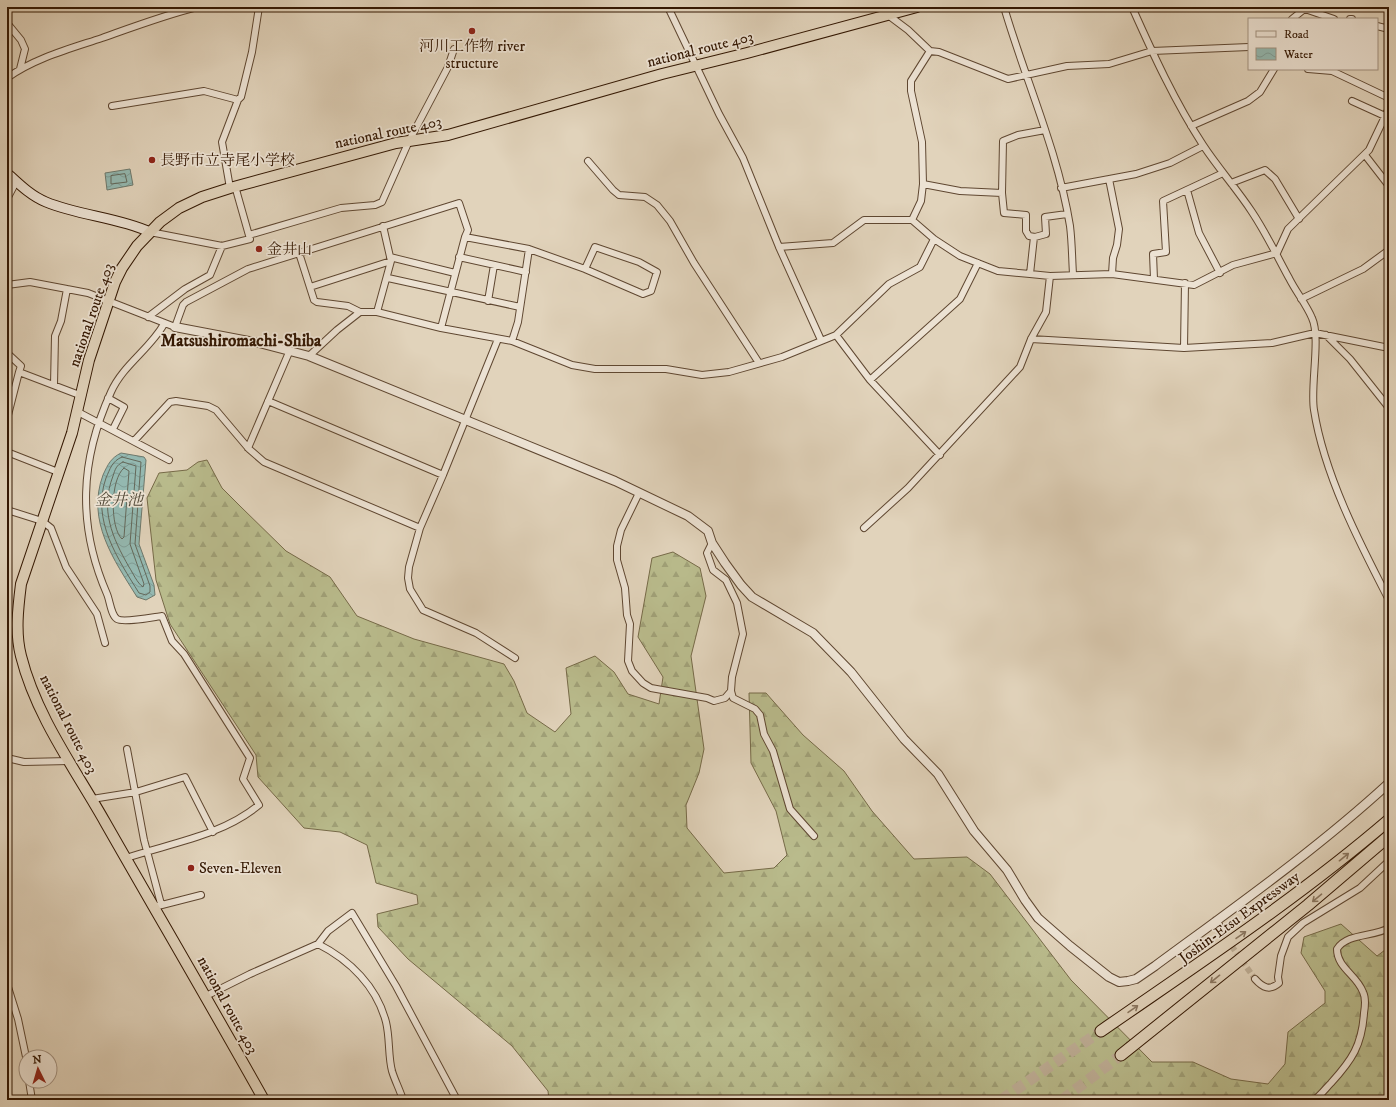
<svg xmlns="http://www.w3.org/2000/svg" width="1396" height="1107" viewBox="0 0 1396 1107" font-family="'IM FELL DW Pica','Noto Serif JP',serif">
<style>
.forest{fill:url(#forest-firs);stroke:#766a48}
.water{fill:url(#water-waves);stroke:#6e786b}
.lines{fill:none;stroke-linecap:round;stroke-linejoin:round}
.shore{stroke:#64685a;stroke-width:1}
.minor-tunnel{stroke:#beae96;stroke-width:6;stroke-dasharray:6 3;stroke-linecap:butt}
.motorway-tunnel{stroke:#beae96;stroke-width:11;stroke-dasharray:11 5.5;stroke-linecap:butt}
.minor-casing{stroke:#5f4731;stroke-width:8}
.tertiary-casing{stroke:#5f4731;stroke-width:10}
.secondary-casing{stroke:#341803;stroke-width:11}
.trunk-casing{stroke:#341803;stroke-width:12}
.motorway-casing{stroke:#341803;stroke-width:13}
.minor{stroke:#ece2d3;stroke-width:6}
.tertiary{stroke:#ece2d3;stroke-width:8}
.secondary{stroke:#ece2d3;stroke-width:9}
.trunk{stroke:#e1d3bb;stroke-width:10}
.motorway{stroke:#e1d3bb;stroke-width:11}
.oneway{stroke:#8a765f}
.poi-dot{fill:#8f2418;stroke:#ece2d3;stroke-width:1.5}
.labels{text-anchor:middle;stroke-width:3.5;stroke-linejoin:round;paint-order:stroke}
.poi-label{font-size:15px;fill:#341803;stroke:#ece2d3;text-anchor:start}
.street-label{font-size:15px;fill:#341803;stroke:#ece2d3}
.water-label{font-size:16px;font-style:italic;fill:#514837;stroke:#ece2d3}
.quarter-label{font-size:17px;font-weight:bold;fill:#341803;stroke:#ece2d3}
</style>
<defs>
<pattern id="forest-firs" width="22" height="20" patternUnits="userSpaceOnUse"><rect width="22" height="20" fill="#b9bb8c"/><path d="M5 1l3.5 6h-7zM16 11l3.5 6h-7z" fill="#a0a077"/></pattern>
<pattern id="water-waves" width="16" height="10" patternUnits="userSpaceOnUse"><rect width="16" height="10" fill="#94b8b0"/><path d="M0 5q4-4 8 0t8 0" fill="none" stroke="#809d96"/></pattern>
</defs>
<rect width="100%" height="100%" fill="#e1d3bb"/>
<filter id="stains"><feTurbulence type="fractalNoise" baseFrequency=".005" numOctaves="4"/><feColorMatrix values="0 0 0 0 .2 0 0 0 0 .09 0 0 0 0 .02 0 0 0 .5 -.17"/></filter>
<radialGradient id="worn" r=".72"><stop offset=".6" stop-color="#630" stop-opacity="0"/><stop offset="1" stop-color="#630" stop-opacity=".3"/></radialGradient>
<path class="forest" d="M207 460 222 488 240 506 286 551 330 577 357 616 414 639 504 664 514 681 527 713 555 732 571 714 566 668 595 656 614 672 628 694 659 704 663 677 638 637 652 558 673 552 700 568 706 596 691 656 704 749 699 773 686 805 687 828 724 873 774 868 787 855 776 811 751 763 749 693H766L803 735 844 771 872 811 914 859 967 857 990 874 1071 980 1152 1062H1193L1231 1079 1268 1084 1285 1064 1288 1032 1325 1003V991L1301 953 1304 937 1341 924 1377 956 1389 947V1100H549L548 1091 512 1046 408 959 378 927 377 914 418 904 417 895 376 883 367 845 340 832 304 828 258 777 256 755 170 624 156 580 147 498 159 473 187 470 198 462Z"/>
<path class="water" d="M130 169 133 185 107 190 105 173Z
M121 453 144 457 146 460 139 544 154 585 155 595 146 600 137 597C114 560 86 521 103 475 108 464 111 458 121 453Z"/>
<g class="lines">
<path class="shore" d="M125 174 127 182 111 184V176Z
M122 457 141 462 135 544 150 586V592L146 595 139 593C118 559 91 520 106 478 110 469 112 461 122 457Z
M123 462 136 466 130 544 144 584 143 587C137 583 133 573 129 567 112 537 100 510 113 476 115 470 116 465 123 462Z
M124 468 129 471 124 537 122 539C110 528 110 479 124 468Z"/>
<path class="minor-tunnel" d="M1221 931 1255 979"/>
<path class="motorway-tunnel" d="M1001 1100 1101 1031
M1062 1100 1121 1055"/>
<defs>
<path id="minor" d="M668 7 719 114 743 158 779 247 821 340
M1004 7C1025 79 1058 151 1070 226 1072 242 1072 258 1073 274
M1132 7C1153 54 1175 102 1203 145 1218 168 1237 189 1252 212 1266 233 1277 256 1289 278 1296 292 1306 304 1312 318 1321 337 1310 387 1314 410 1324 474 1359 542 1389 600
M1305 9 1334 19
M888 15 908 30 930 51 939 52 1008 79 1067 66 1109 64 1152 51 1249 47
M1292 19 1307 7
M1350 19H1352
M7 23 21 40 25 49 20 69
M1377 26 1389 29
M930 51 911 81V91L922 142 923 184 921 201 912 220 934 239 960 256 998 271 1030 274 1050 276 1112 274 1194 285 1233 265 1277 253 1288 229 1369 150 1389 108
M1308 69 1332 71 1389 98
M7 78C35 58 69 49 102 38 133 27 165 15 197 7
M238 100 241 97 252 52 259 7
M1352 101 1385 116
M112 106 204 91 238 100 222 142 230 188
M1191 126 1248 101 1260 92 1274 69
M1365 155 1389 186
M588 161 613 190 619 195 645 197 657 205 670 221 694 263 759 363
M1109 179 1119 229 1117 245 1113 258 1112 274
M1231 183 1265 170 1275 179 1299 219
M923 184 960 191 1002 193 1003 141 1018 135 1045 130
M1061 188 1136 174 1170 163 1203 146
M1187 190 1199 233 1220 273
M1002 193 1004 213 1026 215V231L1029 236 1035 237 1046 234 1045 217 1067 214
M7 199 16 182
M150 232 222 246 250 239 235 186
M249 235 341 208 375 205 382 202 409 141 448 67 454 49
M465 237 529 249
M779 247 833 243 864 220H912
M299 253 314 300 317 302 348 306 360 312H377L441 328 512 341 572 365 595 369H666L702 375 729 372 782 357 836 335 889 284 920 267 934 239
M390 257 455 273
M459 257 526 272
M1030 274 1034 237
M388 278 520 307
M1154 279 1153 254 1166 252 1163 201 1223 173
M7 285 30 282 88 293 175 327 183 305 186 302 248 269 459 203 468 230 465 237 441 328
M310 287 391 261
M1301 299 1363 269 1389 250
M488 301 494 265
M377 312 391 261 383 226
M148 317 185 289 210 275 222 246
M836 335 870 380 940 455
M1326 335 1350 359 1389 408
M498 339 443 475 420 528 409 567 408 578 410 589 423 610 476 633 515 658
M1031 339 1184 348 1272 343 1315 333 1389 348
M512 341 518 322 529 249 585 269 643 294 651 291 657 272 639 262 595 247 585 269
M1184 348 1185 283
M7 353 21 366 19 372 82 396
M309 356 337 330 360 312
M870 380 960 299 978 263
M54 385 55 336 61 321 67 289
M108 398 124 407 113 429
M268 401 443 475
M78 412 169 460
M7 419 19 372
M134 441 170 402 176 401 208 406 216 410 249 449 264 462 420 528
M248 448 290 350
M7 452 58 472
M639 493 621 530 617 546V560L625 588 627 615 630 624 628 661 632 671 643 683 651 688 707 698 714 701 725 698 731 691
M7 510 42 521 51 528 66 567 97 614 105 643
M864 528 908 488 1020 367 1031 339 1046 312 1050 276
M712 543 707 553 713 570 726 580 737 603 743 634 732 677 731 691 733 698 755 709 760 715 764 734 773 751 790 809 814 836
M127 749 144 840 161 904
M7 758 24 762 69 761
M92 799 136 792 185 777 213 832
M126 858C171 843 221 836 259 805L243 779 250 758 184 654 172 641 162 616C154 617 123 623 117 619 111 615 110 601 107 594 77 525 80 460 111 392 123 365 150 349 164 324
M158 906 201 895
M318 944C350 960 377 987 386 1022 390 1038 388 1056 392 1071 395 1081 400 1090 403 1100
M1255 979C1263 988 1270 991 1279 983L1278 977 1281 956 1288 937 1303 923 1360 888 1389 861
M7 984 18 1019 26 1057
M206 996 250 974 318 944 328 931 352 913 396 986 457 1100
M29 1081 32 1100
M1314 1100C1320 1096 1326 1088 1331 1083 1352 1060 1362 1045 1364 1013 1365 1007 1366 998 1363 992 1357 975 1337 968 1337 949 1347 933 1373 937 1389 928"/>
<path id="tertiary" d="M175 327 259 343 309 356 615 481 688 516 708 531 712 543 725 563 741 585 752 597 813 633 851 672 904 739 938 774 974 831 1007 870 1025 900 1038 918 1070 946 1109 977 1119 982 1128 981 1136 979 1155 966C1235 907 1316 850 1389 783
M1216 921 1221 931"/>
<path id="secondary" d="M7 173C19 184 31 196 46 202 80 216 117 217 150 232"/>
<path id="trunk" d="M264 1100C212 1007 158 915 105 822 75 769 36 716 21 656 15 633 18 608 21 584L72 433 89 360 115 282 122 268 137 246 160 222 179 208 202 197 230 188 396 143 448 135 662 74 747 53 917 7"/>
<path id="motorway" d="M1101 1031C1199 963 1298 898 1389 820
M1121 1055 1308 905 1389 836"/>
</defs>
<use href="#minor" class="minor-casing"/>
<use href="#tertiary" class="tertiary-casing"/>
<use href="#secondary" class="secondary-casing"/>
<use href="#trunk" class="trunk-casing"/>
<use href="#motorway" class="motorway-casing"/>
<use href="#minor" class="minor"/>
<use href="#tertiary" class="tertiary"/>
<use href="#secondary" class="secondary"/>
<use href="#trunk" class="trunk"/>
<use href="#motorway" class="motorway"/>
</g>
<defs><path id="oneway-shaft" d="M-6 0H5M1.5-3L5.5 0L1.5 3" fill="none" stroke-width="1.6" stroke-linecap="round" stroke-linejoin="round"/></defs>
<g class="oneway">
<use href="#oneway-shaft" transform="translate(1344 857) rotate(-39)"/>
<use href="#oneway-shaft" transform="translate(1317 898) rotate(140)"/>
<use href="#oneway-shaft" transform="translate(1241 935) rotate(-35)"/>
<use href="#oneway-shaft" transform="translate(1215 979) rotate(141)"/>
<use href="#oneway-shaft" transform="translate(1133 1009) rotate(-35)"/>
</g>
<g class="poi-dot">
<circle cx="472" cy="31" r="4"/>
<circle cx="152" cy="160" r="4"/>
<circle cx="259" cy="249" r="4"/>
<circle cx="191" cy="868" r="4"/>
</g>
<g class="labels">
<g class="poi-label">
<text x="472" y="51" text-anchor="middle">河川工作物 river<tspan x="472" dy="17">structure</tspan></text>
<text x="160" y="165">長野市立寺尾小学校</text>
<text x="267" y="254">金井山</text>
<text x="199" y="873">Seven-Eleven</text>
</g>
<g class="street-label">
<text transform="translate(700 49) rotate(-14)" y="5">national route 403</text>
<text transform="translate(388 132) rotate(-12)" y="5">national route 403</text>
<text transform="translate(91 315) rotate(-71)" y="5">national route 403</text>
<text transform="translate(69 724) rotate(63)" y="5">national route 403</text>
<text transform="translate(1239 917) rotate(-36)" y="5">Joshin-Etsu Expressway</text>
<text transform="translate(228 1005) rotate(61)" y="5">national route 403</text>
</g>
<g class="water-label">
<text x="119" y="505">金井池</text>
</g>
<g class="quarter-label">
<text x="241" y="346">Matsushiromachi-Shiba</text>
</g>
</g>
<rect width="1396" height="1107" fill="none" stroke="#e1d3bb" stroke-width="24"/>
<rect x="8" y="8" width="1380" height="1091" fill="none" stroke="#341803" stroke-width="2"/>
<rect x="12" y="12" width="1372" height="1083" fill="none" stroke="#341803"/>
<rect x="1248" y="18" width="130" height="52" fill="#ece2d3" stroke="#a29180"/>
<rect x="1256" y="31" width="20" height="6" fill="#ece2d3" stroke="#a29180"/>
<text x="1284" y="38" font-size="12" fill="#341803">Road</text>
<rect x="1256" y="48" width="20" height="12" fill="url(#water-waves)" stroke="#a29180"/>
<text x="1284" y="58" font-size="12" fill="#341803">Water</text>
<g transform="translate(38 1069) rotate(355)"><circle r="19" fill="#ece2d3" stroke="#a29180"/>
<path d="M0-3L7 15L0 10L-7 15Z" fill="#8f2418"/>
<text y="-6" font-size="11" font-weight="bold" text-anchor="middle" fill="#341803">N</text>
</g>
<rect width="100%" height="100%" filter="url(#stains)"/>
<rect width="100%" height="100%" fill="url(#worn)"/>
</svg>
